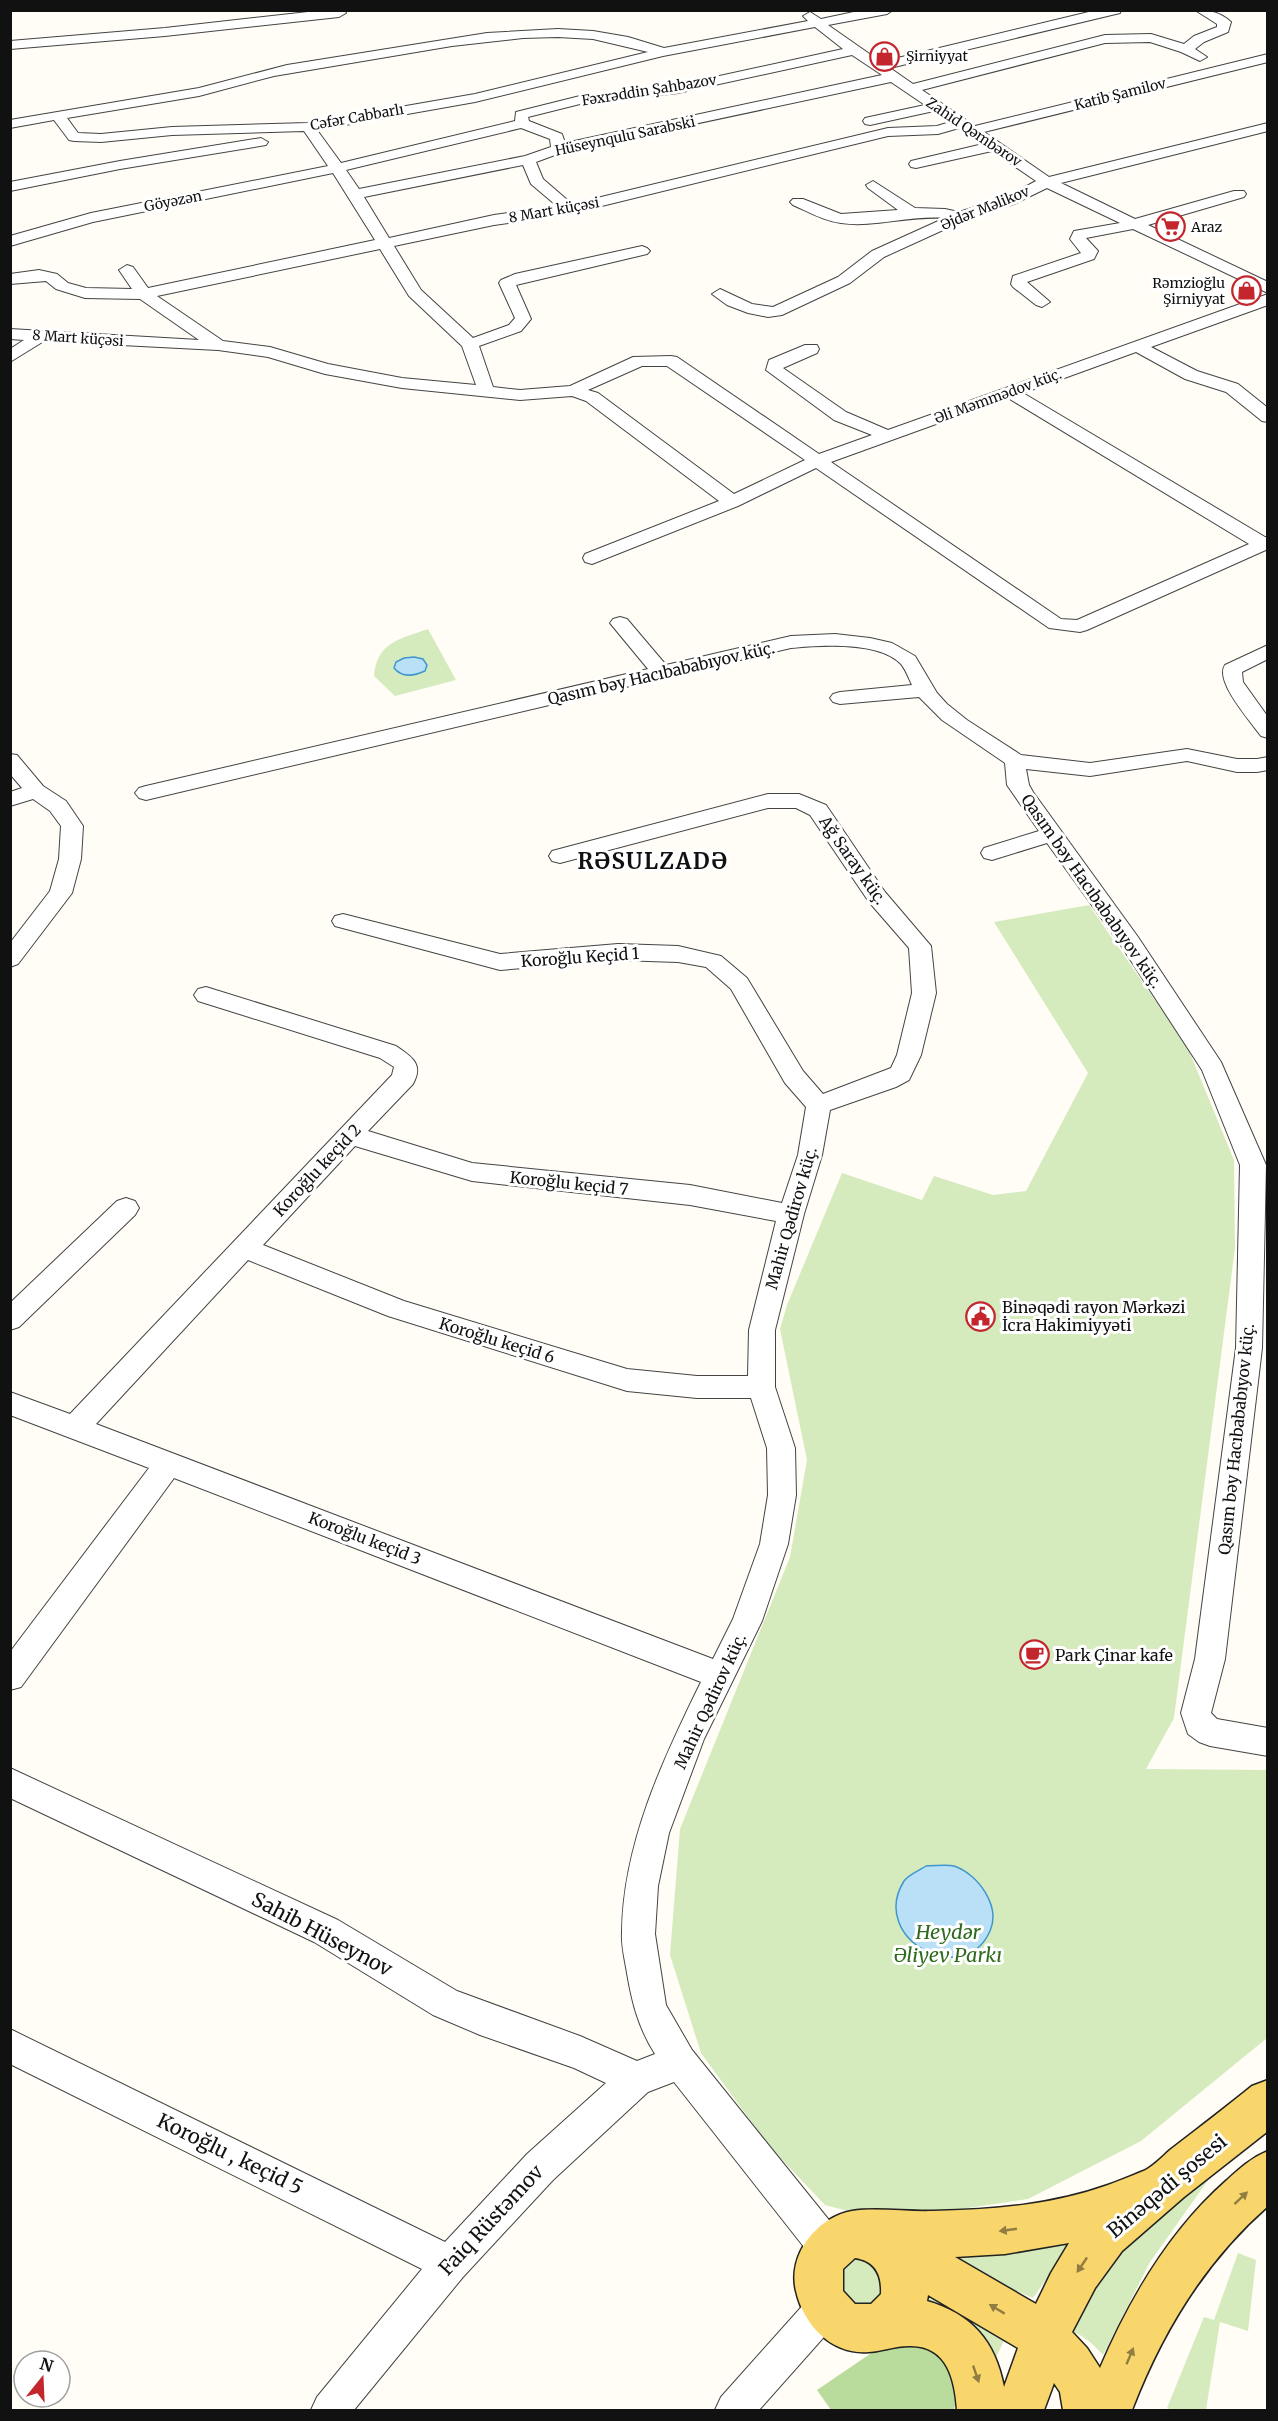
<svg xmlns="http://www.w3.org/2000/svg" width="1278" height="2421" viewBox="0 0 1278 2421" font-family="Merriweather,serif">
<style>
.green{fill:#d5ebbd}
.forest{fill:#b9dc9c}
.water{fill:#b9e0f7;stroke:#3f96cf;stroke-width:1.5}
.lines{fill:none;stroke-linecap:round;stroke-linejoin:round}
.street-casing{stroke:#444;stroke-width:2}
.primary-casing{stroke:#222;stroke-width:3}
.street{fill:#fff;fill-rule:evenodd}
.primary{fill:#f9d66b;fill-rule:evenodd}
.oneway{fill:#917d42}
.labels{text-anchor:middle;stroke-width:6;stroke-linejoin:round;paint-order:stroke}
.far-poi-label{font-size:14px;fill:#111;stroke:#fff;text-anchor:start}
.far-street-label{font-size:14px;fill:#111;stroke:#fff}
.street-label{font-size:16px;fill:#111;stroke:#fff}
.poi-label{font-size:16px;fill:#111;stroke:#fff;text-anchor:start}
.near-park-label{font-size:20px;font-style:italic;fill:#2f6b1f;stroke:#fff}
.near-street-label{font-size:20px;fill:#111;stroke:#fff}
.district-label{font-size:22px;font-weight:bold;letter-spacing:1.5px;fill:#111;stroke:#fff}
</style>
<rect width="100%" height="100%" fill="#fffdf5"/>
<path class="green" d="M428 629 456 680 395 696 374 676C377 642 400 639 428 629Z
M1089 905 1187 1046 1234 1160 1235 1248 1174 1718 1146 1769 1267 1770V2038L1141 2141 1028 2199 928 2214 867 2216 825 2205 769 2146 701 2053 670 1955 680 1829 790 1557 807 1460 780 1329 787 1305 842 1173 922 1200 934 1176 993 1195 1026 1191 1088 1073 994 922Z
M1216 2169 1150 2262 1103 2355C1091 2342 1083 2334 1066 2330L1114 2255Z
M1081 2231 1033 2298 940 2258Z
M856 2251 888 2271 878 2308 843 2302 836 2267Z
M1238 2253 1256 2260 1248 2331 1220 2322 1206 2410H1172L1167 2408 1204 2317 1214 2320Z
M934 2285 1008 2332 991 2368 928 2304Z"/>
<path class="forest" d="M895 2337 945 2353 959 2387 954 2410H831L817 2390Z"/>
<path class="water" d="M414 657 423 659 427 665 425 671C414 676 402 678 394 668L396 662 404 658Z
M926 1866C935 1866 946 1864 954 1866 978 1874 1001 1906 990 1931 964 1990 868 1939 904 1881 908 1875 920 1870 926 1866Z"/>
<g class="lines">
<defs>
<path id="street" d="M326 10H344L346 13 339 17 165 36 10 49V41L165 28Z
M863 10H893L887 14 828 25 881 62 1097 10H1121L1120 13 890 68 913 84 1105 35 1151 34 1184 44 1194 36 1217 27V24L1195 10C1209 10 1220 12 1231 22L1228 32 1204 42 1195 49 1207 57 1200 61 1181 52 1150 42 1105 43 922 90 975 126 1268 54V62L984 132 1049 177 1268 123V131L1061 183 1135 219 1234 191H1244L1246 194 1244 197 1148 225 1268 282V293L1133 229 1086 238 1098 251 1094 259 1027 282 1050 302 1042 307 1036 305 1013 287 1011 284 1013 276 1081 253 1070 239 1074 231 1120 223 1047 188 1014 204 965 220 884 257 850 283 782 315 768 317 748 313 727 305 712 294 720 289 752 304 773 307 838 277 872 251 945 218C910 215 875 228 841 223 824 221 809 212 793 205L790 202 793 199H803L841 214 898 210 868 188 866 185 873 181 915 208 945 209 959 212 1004 198 1036 181 992 151 916 168 911 167 909 164 911 161 983 144 959 128 938 134 888 136 569 214 494 225 394 246 421 290 473 338 509 325 515 318 499 283 501 280 515 274 642 246 647 248 650 251 647 254 516 285 531 319 521 331 479 346 493 387 520 390 570 386 633 357 671 356 677 357 819 454 872 435 834 420 766 370 769 360 805 345H817L819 349 817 353 783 368 846 412 888 430 1268 294V305L1151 347 1197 371 1238 384 1268 408V422L1262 421 1226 392 1185 379 1136 352 1023 393 1265 537H1268V549L1087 630 1080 632 1049 628 816 468 738 506 592 564 585 562 583 558 585 554 719 501 586 401 572 396 520 400 402 388 325 374 268 357 218 350 44 341 10 362V349L24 340 10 339V329L199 340 140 299 85 298 56 289 46 281 10 284V274L39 270 57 274 68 283 86 288 132 289 119 270 127 265 133 267 148 288 375 240 333 173 93 222 10 246V236L91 213 328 166 304 131 172 135 101 142 74 141 69 140 54 120 10 128V120L199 88 287 65 487 33 558 29 593 31 628 37 664 48 808 21 803 16 810 12 821 19ZM815 27 843 49 678 85 580 96 516 112 515 121 341 163 317 130 475 102 663 56ZM558 37 593 39 648 52 475 94 308 123 172 127 101 134 78 133 67 118 199 96 274 76 452 46 523 38ZM852 55 882 75 565 143 562 134 529 121 528 117 580 104 678 93ZM891 82 925 105 865 118 863 121 865 124 870 125 934 111 950 122 937 126 888 128 572 204 543 179 536 162 563 152ZM521 128 550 139 551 147 525 156 359 189 346 170ZM523 165 531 184 557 206 494 215 389 238 364 197ZM380 249 409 296 462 346 476 385 402 378 328 364 270 347 223 341 157 296ZM642 366H667L805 460 734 494 598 393 588 390ZM1008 398 1249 544 1077 620 1061 619 831 462Z
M261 138 268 142 266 145 120 169 10 191V182L120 161Z
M620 617 627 619 666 665 791 636 835 634 870 638 892 643 915 656 937 693 947 704 967 720 1021 755 1090 763 1187 749 1237 759H1257L1268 757V770L1257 772H1237L1187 761 1090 776 1026 769 1029 785 1033 792 1138 937 1221 1062 1266 1165 1262 1348 1225 1659 1211 1713 1217 1719 1268 1728V1756L1210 1746 1199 1742 1188 1734 1181 1713 1195 1659 1236 1348 1240 1165 1202 1070 1122 947 1047 843 992 860 984 858 981 853 984 848 1039 831 1007 785 1005 763 942 720 919 697 840 704 833 702 830 698 833 694 840 692 912 685C909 679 906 670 901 664 879 641 820 645 791 648L146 800 139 798 135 793 139 788 146 786 648 669 610 623 613 619Z
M1268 645V659L1242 672 1243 682 1268 717V738L1261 736C1251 722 1214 681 1225 665Z
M10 754 17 755 43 786 66 801 83 826 81 859 72 893 18 964 10 967V943L50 891 59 859 61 826 50 811 33 799 10 806V792L22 788 10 774Z
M768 794H799L826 805 885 892 931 946 936 993 921 1055 909 1080 896 1087 830 1110 822 1155 804 1214 775 1330V1387L795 1448 796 1495 788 1544 762 1621 704 1739 669 1833 658 1886 655 1934 666 2005 692 2050 841 2235 846 2248 841 2261 828 2266 815 2261 674 2082 648 2092 553 2180 463 2277 354 2410H311L317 2397 422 2269 10 2064V2029L445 2242 527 2154 606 2083 574 2068 480 2035 433 2015 314 1942 10 1798V1768L338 1920 457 1991 580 2036 637 2061 655 2054C639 2029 632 2003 627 1973 625 1960 621 1946 622 1932 623 1844 663 1759 701 1682L174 1478 21 1687 10 1690V1652L149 1468 10 1415V1392L70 1414 392 1075 394 1067 380 1058 198 1001 194 995 198 989 206 987 396 1046C412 1057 424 1064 413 1084L368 1131 472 1163 690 1185 782 1203 798 1155 806 1107 785 1083 731 989 706 967 678 962 618 960 500 970 335 926 332 921 335 916 343 914 500 954 618 944 678 946 721 956 747 978 803 1071 823 1094 891 1068 897 1055 912 993 909 948 869 902 810 815 796 808H768L560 863 552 861 549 856 552 851ZM355 1146 472 1181 690 1205 776 1221 749 1330 748 1376H697L627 1369 404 1301 263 1245ZM248 1260 388 1316 627 1391 697 1398H751L767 1448 768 1495 760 1544 733 1619 713 1659 96 1424Z
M126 1198 135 1201 139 1208 135 1215 19 1327 10 1330V1303L117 1201Z
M826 2289 839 2294 844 2307 839 2320 759 2410H715L721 2397 813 2294Z"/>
<path id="primary" d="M1268 2080V2131L1184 2197 1122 2251 1095 2288 1072 2332 1087 2348 1100 2368C1130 2298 1169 2231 1227 2180 1240 2168 1251 2158 1268 2151V2206C1204 2262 1162 2332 1132 2410H1063L1060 2392 1054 2383 1044 2410H957C955 2381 948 2345 909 2346 895 2346 882 2351 869 2352 832 2355 804 2326 796 2291 787 2255 817 2217 852 2211 876 2207 908 2212 933 2211 992 2210 1052 2205 1108 2185 1119 2181 1131 2176 1141 2172 1151 2169 1162 2157 1170 2150 1197 2129 1225 2108 1252 2086ZM1069 2243 1051 2273 1036 2304 955 2257 1005 2254ZM855 2258C875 2261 882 2274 881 2294L871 2304H855L843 2291V2269ZM928 2295 1018 2348 1004 2387C995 2340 971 2314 927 2301Z"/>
</defs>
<use href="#street" class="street-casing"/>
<use href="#primary" class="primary-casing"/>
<use href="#street" class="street"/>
<use href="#primary" class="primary"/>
</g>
<defs><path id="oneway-solid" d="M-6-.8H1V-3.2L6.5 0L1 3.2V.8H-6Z" transform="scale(1.5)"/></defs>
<g class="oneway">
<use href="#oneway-solid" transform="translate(1241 2198) rotate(-43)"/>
<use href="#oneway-solid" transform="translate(1008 2230) rotate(172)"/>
<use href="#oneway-solid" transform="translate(1082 2265) rotate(124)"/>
<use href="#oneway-solid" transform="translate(997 2309) rotate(-149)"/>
<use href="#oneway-solid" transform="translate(1130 2356) rotate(-67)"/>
<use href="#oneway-solid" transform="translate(976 2374) rotate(71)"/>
</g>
<defs>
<symbol id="shop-ring" viewBox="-11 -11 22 22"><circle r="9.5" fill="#fff" stroke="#c4262e" stroke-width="1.5"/><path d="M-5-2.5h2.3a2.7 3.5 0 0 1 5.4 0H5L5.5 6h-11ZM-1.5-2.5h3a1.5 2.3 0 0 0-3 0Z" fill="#c4262e"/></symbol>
<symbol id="supermarket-ring" viewBox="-11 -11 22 22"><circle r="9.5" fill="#fff" stroke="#c4262e" stroke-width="1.5"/><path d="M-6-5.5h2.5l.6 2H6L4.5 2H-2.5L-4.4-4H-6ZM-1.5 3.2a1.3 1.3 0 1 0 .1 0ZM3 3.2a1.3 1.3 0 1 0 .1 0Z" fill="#c4262e"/></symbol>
<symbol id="civic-ring" viewBox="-11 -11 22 22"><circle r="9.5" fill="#fff" stroke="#c4262e" stroke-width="1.5"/><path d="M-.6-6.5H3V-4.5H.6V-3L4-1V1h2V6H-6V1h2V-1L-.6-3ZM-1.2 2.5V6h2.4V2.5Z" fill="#c4262e"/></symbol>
<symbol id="cafe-ring" viewBox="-11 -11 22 22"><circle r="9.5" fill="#fff" stroke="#c4262e" stroke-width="1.5"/><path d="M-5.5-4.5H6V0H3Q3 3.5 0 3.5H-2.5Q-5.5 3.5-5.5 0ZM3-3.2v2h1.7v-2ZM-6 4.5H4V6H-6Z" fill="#c4262e"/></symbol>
</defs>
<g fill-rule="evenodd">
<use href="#shop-ring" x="868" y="40" width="33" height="33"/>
<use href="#supermarket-ring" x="1154" y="210" width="33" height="33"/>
<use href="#shop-ring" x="1230" y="274" width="33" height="33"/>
<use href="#civic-ring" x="964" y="1300" width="33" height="33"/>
<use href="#cafe-ring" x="1018" y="1638" width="33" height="33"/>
</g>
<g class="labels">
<g class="far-poi-label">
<text x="906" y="61">Şirniyyat</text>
<text x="1191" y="232">Araz</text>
<text x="1225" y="288" text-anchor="end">Rəmzioğlu<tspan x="1225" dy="16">Şirniyyat</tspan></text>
</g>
<g class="far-street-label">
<text transform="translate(649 90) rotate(-9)" y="5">Fəxrəddin Şahbazov</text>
<text transform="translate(1120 94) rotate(-14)" y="5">Katib Şamilov</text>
<text transform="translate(357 117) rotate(-10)" y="5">Cəfər Cabbarlı</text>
<text transform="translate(974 132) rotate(34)" y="5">Zahid Qəmbərov</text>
<text transform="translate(625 136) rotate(-12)" y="5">Hüseynqulu Sarabski</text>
<text transform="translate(173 201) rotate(-11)" y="5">Göyəzən</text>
<text transform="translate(985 208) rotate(-22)" y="5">Əjdər Məlikov</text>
<text transform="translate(554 210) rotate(-10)" y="5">8 Mart küçəsi</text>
<text transform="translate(78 338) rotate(4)" y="5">8 Mart küçəsi</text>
<text transform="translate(998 396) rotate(-20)" y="5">Əli Məmmədov küç.</text>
</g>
<g class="street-label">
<text transform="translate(661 673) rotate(-13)" y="6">Qasım bəy Hacıbababıyov küç.</text>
<text transform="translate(853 860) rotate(55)" y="6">Ağ Saray küç.</text>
<text transform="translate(1092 891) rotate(55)" y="6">Qasım bəy Hacıbababıyov küç.</text>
<text transform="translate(580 957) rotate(-4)" y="6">Koroğlu Keçid 1</text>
<text transform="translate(317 1170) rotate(-47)" y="6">Koroğlu keçid 2</text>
<text transform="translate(569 1183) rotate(6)" y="6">Koroğlu keçid 7</text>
<text transform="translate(791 1218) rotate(-74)" y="6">Mahir Qədirov küç.</text>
<text transform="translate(497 1340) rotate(17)" y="6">Koroğlu keçid 6</text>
<text transform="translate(1236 1439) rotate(-84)" y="6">Qasım bəy Hacıbababıyov küç.</text>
<text transform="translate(365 1538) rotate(21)" y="6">Koroğlu keçid 3</text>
<text transform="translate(710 1701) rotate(-65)" y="6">Mahir Qədirov küç.</text>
</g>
<g class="poi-label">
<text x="1002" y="1313">Binəqədi rayon Mərkəzi<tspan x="1002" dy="18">İcra Hakimiyyəti</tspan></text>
<text x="1055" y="1661">Park Çinar kafe</text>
</g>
<g class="near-park-label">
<text x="948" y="1939">Heydər<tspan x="948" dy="23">Əliyev Parkı</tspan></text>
</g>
<g class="near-street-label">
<text transform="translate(322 1934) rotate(28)" y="7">Sahib Hüseynov</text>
<text transform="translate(230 2154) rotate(26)" y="7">Koroğlu , keçid 5</text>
<text transform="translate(1167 2186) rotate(-40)" y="7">Binəqədi şosesi</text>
<text transform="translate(491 2220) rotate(-47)" y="7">Faiq Rüstəmov</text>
</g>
<g class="district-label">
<text x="653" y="869">RƏSULZADƏ</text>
</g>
</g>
<rect width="1278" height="2421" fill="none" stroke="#111111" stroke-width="24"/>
<g transform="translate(42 2379) rotate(18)"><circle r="28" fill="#ffffff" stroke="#a0a0a0" stroke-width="1.5"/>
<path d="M0-4.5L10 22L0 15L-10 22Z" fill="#c4262e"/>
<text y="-9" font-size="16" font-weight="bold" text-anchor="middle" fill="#111111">N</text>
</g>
</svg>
